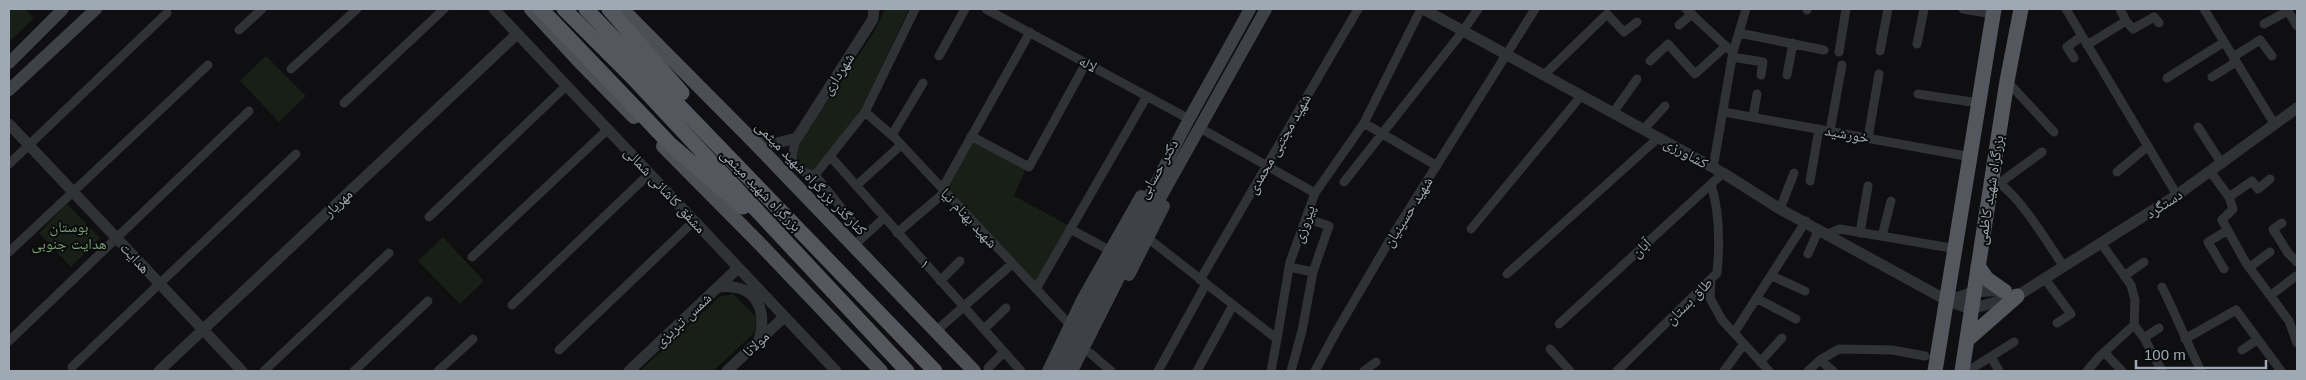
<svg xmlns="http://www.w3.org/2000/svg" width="2306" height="380" viewBox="0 0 2306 380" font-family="Arial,'Noto Naskh Arabic',sans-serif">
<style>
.green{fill:#181f17}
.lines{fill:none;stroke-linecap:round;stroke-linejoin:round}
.minor{stroke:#303236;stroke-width:9}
.tertiary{stroke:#303236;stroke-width:11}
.secondary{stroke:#3e4146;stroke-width:12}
.primary{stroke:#4c5055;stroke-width:14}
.trunk{stroke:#54585e;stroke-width:15}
.labels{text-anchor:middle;stroke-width:4;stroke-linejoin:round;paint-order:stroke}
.street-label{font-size:15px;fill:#9fa9b3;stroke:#0a0b0c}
.park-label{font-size:15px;fill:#79a074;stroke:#0a0b0c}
</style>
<rect width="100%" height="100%" fill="#0f0f11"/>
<path class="green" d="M9 9H25L34 18 9 42Z
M885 9H909L861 110 815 170 807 171 795 163 792 155 876 29Z
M266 56 306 96 279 122 240 81Z
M972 141 1026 169 1014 196 1068 225 1035 282 946 189Z
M67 204 100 238 71 267 39 233Z
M443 237 484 281 460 304 418 261Z
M733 294 757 318 754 333 713 371H640L719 297Z"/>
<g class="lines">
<path class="minor" d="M986 9 1189 119
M1686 9 1730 50
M1963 9 1993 14
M2066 9 2177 195
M2204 9 2275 125
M2287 9 2297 26
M1807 10V9
M2126 21 2133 29 2154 17 2159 23
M2264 24 2288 11
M1679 25 1692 14
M239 30 262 9
M1739 33 1824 50
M1917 44 1924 9
M2087 45 2126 21 2120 9
M1880 51 1888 9
M1839 52 1846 9
M939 56 965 9
M1732 57 1763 62 1761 75
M2233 57 2260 40 2272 56
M2074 58 2067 47 2082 36
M1650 61 1668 44 1695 74 1726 46
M291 69 357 9
M1544 75 1607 14 1624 32 1637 22
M1787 75 1793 43
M2212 77 2236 62
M2167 78 2224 42
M2007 81 2054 132
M1918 94 1979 103
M344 103 444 9
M865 112 895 138 1070 325
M1724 112 1971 157
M1613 113 1637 79
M1753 117 1757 94
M1364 123 1421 9
M2198 127 2222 164
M1200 128 1315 193
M1643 130 1665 106
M1830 131 1842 65
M892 135 923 83
M971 136 1029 167 1086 63
M797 138C789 159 789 170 815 175L864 236
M1868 138 1879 74
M830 156 1021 371
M9 164 167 13
M1713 168 1733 52 1746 9
M2210 171 2229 197 2233 209 2222 220 2246 263 2289 321 2297 343
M2117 172 2148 146
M815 175 865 112 915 9
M1991 179C2015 187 2049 245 2064 267
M1810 181 1819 129
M1344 182 1463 31 1478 9
M2001 182 2042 152
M856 186 901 145
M942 189 1030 32
M2229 197 2252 181 2258 189 2270 179
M1780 209 1794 173
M429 217 566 86
M2282 223 2273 229 2288 253 2297 262
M1070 229 1109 250
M1471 229 1581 96
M897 233 945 192
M1860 233 1868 186
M1828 234 1840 229 1957 249
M1882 236 1891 201
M1149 239 1277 339 1271 371
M860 240 884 218
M9 252 208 65
M1808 254 1819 229
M472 257 607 130
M1289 267 1313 272
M2250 267 2270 252
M2224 269 2208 242 2228 230
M1507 274 1658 138
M1772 276 1805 291
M2124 276 2144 262
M2045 279 2071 314 2057 323
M1200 280 1358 9
M1711 280 1710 298 1722 320 1769 371
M940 281 960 261
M2162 287C2176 315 2187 343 2201 371
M1036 289 1147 96
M2271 295 2296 276
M1758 299 1796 319
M512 305 649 174
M1559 324 1723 173
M2134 325 2144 338 2162 371
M984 329 1006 308
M936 331 1012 264
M1734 333 1806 221
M2144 338 2159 328
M1277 339 1290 262 1315 193 1364 123 1437 166
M2185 339 2236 310 2281 371
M9 341 249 111
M1550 349 1570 371
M559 350 694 221
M2242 350 2257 340
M2104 352 2122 371
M1090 353 1111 371
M1991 357 1999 371
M1820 360 1833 371
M1760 362 1782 338
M72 367 296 154
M988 368 1004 352
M264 371 389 253
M354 371 428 301
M438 371 473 339
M1158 371 1206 284
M1197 371 1233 305
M1291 371 1302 331 1313 272 1329 226 1306 218
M1315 371 1336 332 1391 238 1535 9
M1364 371 1376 362
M1617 371 1717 273C1720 242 1720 213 1711 184
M1724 371 1744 344
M1808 371 1820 360 1839 349 1892 350 1925 356
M1968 371 2014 342
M2087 371 2099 357 2134 325 2135 300 2131 285 2101 243"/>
<path class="tertiary" d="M494 9 836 371
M1423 9 1723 173 1780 209 1948 301 1971 309 2017 296 2177 195 2297 108
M9 124 242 371
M754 142 773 144 797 138 873 19 874 9
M718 287C755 283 768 308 759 341
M1948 301 1973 292 2007 290
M159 371 517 34
M629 371 738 268
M727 371 784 317"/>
<path class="secondary" d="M9 63 63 9
M9 90 96 9
M1129 275 1164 206
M1048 371 1082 300 1141 196
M1061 371 1074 341 1189 119 1250 9
M1072 371 1148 220 1266 9"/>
<path class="primary" d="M531 9 578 60 634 117
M622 9 754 142 974 371
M663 146 761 245 881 371"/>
<path class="trunk" d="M541 9 670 144 743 207
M564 9 633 78 907 371
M586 9 935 371
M609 9 682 93
M1978 266 1987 279 2004 291
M1968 339 2017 296
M1935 371 1994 9
M1962 371 2007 81 2021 9"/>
</g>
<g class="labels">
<g class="street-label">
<text transform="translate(1088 64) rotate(29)" y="5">لاله</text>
<text transform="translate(838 74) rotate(-57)" y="5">شهرداری</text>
<text transform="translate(1847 134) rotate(10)" y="5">خورشید</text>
<text transform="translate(1279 144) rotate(-60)" y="5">شهید مجتبی محمدی</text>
<text transform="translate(1686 153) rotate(29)" y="5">کشاورزی</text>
<text transform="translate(1158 169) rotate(-60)" y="5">دکتر حسابی</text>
<text transform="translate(811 178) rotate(46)" y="5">کنارگذر بزرگراه شهید میثمی</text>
<text transform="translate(665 190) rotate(47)" y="5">مشفق کاشانی شمالی</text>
<text transform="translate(761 190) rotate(46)" y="5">بزرگراه شهید میثمی</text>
<text transform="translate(1990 190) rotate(-81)" y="5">بزرگراه شهید کاظمی</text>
<text transform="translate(338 203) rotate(-43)" y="5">مهریار</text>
<text transform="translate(2164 204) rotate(-33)" y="5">دستگرد</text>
<text transform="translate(1408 212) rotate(-58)" y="5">شهید حسینیان</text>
<text transform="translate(969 218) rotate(47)" y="5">شهید بهنام نیا</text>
<text transform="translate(1304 224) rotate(-70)" y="5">پیروزی</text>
<text transform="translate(1641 248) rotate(-43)" y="5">آبان</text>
<text transform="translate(135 258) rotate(47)" y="5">هدایت</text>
<text transform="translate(925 264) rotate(48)" y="5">۱</text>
<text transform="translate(1689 301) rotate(-45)" y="5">طاق بستان</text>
<text transform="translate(683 320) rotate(-43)" y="5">شمس تبریزی</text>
<text transform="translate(756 344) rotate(-43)" y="5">مولانا</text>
</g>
<g class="park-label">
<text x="69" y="232">بوستان<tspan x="69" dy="17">هدایت جنوبی</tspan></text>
</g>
</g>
<rect width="2306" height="380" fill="none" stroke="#9fa9b3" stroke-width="20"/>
<path d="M2136 360v8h130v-8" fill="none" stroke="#9fa9b3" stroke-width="2.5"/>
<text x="2144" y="360" font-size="15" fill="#9fa9b3" stroke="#0a0b0c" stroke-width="4" paint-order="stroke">100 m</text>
</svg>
